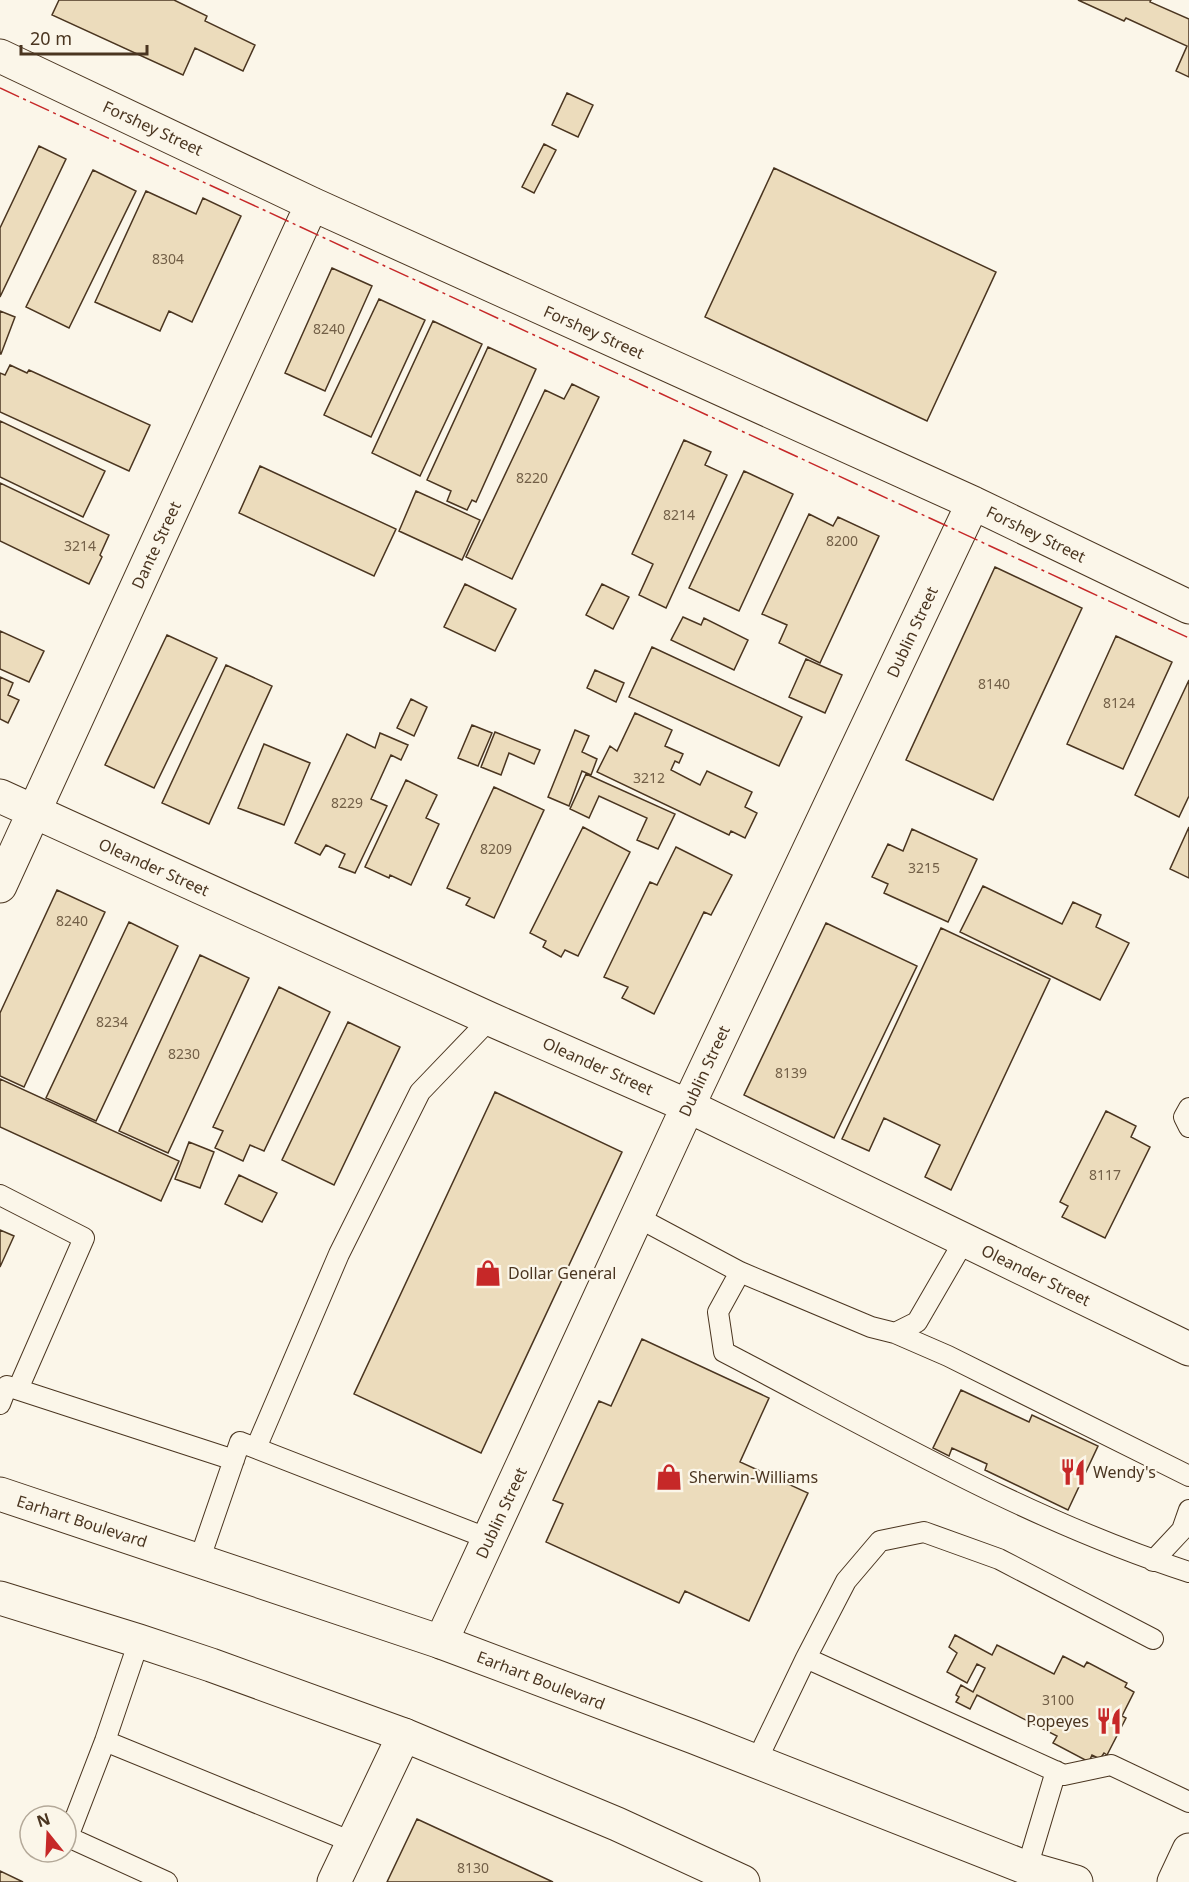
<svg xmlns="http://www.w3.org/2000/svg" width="1189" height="1882" viewBox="0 0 1189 1882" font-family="'Noto Sans',sans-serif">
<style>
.building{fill:#ecdcbc;stroke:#4a3520;stroke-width:1.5}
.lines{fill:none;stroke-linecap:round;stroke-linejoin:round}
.lane-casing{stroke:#4a3520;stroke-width:22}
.street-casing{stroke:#4a3520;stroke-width:35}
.secondary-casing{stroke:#4a3520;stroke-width:35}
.primary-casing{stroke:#4a3520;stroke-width:35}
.lane{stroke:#fbf6e9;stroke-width:20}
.street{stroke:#fbf6e9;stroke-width:33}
.secondary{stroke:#fbf6e9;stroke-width:33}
.primary{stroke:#fbf6e9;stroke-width:33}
.power{stroke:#c62828;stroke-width:1.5;stroke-dasharray:21 4.5 3 4.5;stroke-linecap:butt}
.labels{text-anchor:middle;stroke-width:4.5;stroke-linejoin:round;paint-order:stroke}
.number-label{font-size:14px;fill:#725f47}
.street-label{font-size:16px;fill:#4a3520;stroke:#fbf6e9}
.poi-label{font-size:16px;fill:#4a3520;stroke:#fbf6e9;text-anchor:start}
</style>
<rect width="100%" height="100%" fill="#fbf6e9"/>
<path class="building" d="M59 0H174L207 16 205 21 255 45 243 71 195 48 183 75 52 15Z
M1078 0H1151L1150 2 1189 19V77L1176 71 1187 46 1126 18 1124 21Z
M567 93 593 105 578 137 552 125Z
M544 144 556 150 534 193 522 187Z
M39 146 66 159 0 297V228Z
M774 168 996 272 927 421 705 317Z
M93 170 136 191 69 328 26 307Z
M146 191 196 214 203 198 241 216 192 322 169 311 160 331 95 302Z
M332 268 372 286 325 391 285 373Z
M379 299 425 320 371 437 324 415Z
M0 311 15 317 1 354H0Z
M433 321 482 344 420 476 372 453Z
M488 347 536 369 476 502 472 500 467 510 447 501 451 491 427 480Z
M10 365 27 373 29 370 150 425 129 471 0 412V373L5 375Z
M572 384 599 397 512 579 466 557 545 390 564 399Z
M0 421 105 471 83 517 0 477Z
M684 440 711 452 705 465 727 475 666 608 639 595 653 564 632 554Z
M260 466 396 529 374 576 239 513Z
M744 471 793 494 739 611 689 588Z
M0 483 109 535 100 555 102 557 89 584 0 541Z
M416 491 480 520 462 560 399 531Z
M809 514 833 526 838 517 879 536 820 663 779 643 787 625 762 614Z
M995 567 1082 608 993 800 906 760Z
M465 584 516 609 495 651 444 627Z
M602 584 629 597 613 629 586 615Z
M683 617 701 625 704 618 748 640 734 670 671 640Z
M0 631 44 651 29 682 0 669Z
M167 635 217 658 154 788 105 765Z
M1116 636 1172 662 1123 769 1067 744Z
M652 647 802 717 779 766 629 697Z
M806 659 842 675 825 713 789 697Z
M226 665 272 686 209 824 162 803Z
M595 670 624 683 616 702 587 688Z
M0 677 13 683 8 695 19 700 8 723 0 719Z
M1189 680V796L1179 817 1135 795Z
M411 699 427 707 414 736 397 728Z
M635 713 672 730 665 746 683 754 679 763 675 761 671 770 700 785 707 771 752 792 745 807 757 813 745 838 731 831 729 835 597 772 610 746 617 751Z
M472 725 492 733 478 766 458 758Z
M575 730 589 736 582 752 597 759 591 775 582 771 569 806 548 797Z
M495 732 540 750 534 764 509 753 501 775 481 767Z
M380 733 408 745 401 760 391 755 371 799 387 806 355 873 339 867 345 854 326 845 320 855 295 843 347 734 375 748Z
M264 744 310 763 284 825 238 808Z
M586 774 675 814 658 849 637 840 647 818 599 796 589 818 570 809Z
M406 780 437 795 426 818 439 824 411 885 390 875 389 878 365 867Z
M494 787 544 810 494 918 466 905 470 898 447 888Z
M583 827 630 852 578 956 565 950 561 957 543 947 546 941 530 933Z
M1189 827V878L1170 869Z
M912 829 977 859 948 922 884 893 888 884 872 877 888 844 903 851Z
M676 847 732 875 711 915 704 912 654 1014 622 998 628 987 604 977 650 882 657 885Z
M983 886 1062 924 1073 902 1101 915 1096 927 1129 943 1100 1000 960 932Z
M57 890 105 912 24 1087 0 1076V1013Z
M129 922 178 946 96 1121 46 1098Z
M826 923 917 966 834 1138 744 1095Z
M941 928 1050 979 951 1190 925 1177 940 1145 884 1118 869 1151 842 1139Z
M200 955 249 978 168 1153 119 1131Z
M279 987 330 1012 264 1151 250 1145 243 1161 215 1148 223 1131 213 1127Z
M348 1022 400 1047 334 1185 282 1160Z
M0 1079 179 1161 161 1201 0 1127Z
M495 1092 622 1152 481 1453 354 1394Z
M1106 1111 1136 1126 1131 1137 1150 1147 1105 1238 1062 1217 1068 1206 1060 1202Z
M189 1142 214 1152 200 1188 175 1179Z
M239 1175 277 1193 262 1222 225 1204Z
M0 1230 14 1236 0 1267Z
M642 1339 769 1398 740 1462 808 1493 749 1621 685 1591 679 1603 546 1542 563 1504 553 1500 599 1401 611 1406Z
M961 1390 1029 1422 1032 1415 1098 1446 1068 1510 985 1470 987 1464 952 1448 949 1456 933 1448Z
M955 1635 992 1655 997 1645 1054 1674 1063 1656 1084 1667 1087 1662 1127 1683 1125 1687 1134 1692 1122 1716 1126 1718 1107 1755 1104 1753 1100 1759 1092 1755 1089 1762 1053 1743 1057 1736 977 1695 970 1709 956 1702 959 1697 956 1695 961 1685 973 1692 985 1668 977 1664 967 1683 947 1672 957 1653 949 1647Z
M417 1819 553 1882H387Z
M0 1871 23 1882H0Z"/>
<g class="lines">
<defs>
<path id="lane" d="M1189 1108 1184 1117 1189 1127
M0 1195 84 1238 18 1389
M637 1217 740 1272 871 1327 895 1333 917 1322 964 1241
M740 1272 718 1312 724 1352C876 1431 1025 1519 1189 1572
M895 1333 948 1356 1189 1476
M0 1404 7 1386 234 1460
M256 1448 339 1254 420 1092 490 1019
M199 1561 240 1442 489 1539
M1153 1561 1182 1530 1189 1510
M139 1641 105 1741 68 1837 167 1882
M806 1658 1064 1775 1111 1765 1189 1802
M105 1741 352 1842
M756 1762 806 1658 846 1581 880 1541 924 1532 999 1559 1153 1639
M1027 1868 1056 1771"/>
<path id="street" d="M0 56 312 204 973 503 1189 607
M0 796 490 1019 688 1106 1189 1349
M0 886 312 204
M441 1642 688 1106 973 503
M334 1882 404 1735"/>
<path id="secondary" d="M1174 1882 1189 1850"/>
<path id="primary" d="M0 1494 441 1642 694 1737 1027 1868 1076 1882
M0 1598 139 1641 211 1665 404 1735 617 1824 743 1882"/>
</defs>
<use href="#lane" class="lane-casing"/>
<use href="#street" class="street-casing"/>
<use href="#secondary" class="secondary-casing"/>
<use href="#primary" class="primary-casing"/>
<use href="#lane" class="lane"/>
<use href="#street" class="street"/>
<use href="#secondary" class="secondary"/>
<use href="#primary" class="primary"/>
<path class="power" d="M0 88 1189 638"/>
</g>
<defs>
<symbol id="shop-bare" viewBox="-9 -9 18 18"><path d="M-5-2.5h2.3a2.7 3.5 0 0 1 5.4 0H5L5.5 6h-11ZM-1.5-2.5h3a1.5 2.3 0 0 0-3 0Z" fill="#c62828" stroke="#fbf6e9" stroke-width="2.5" paint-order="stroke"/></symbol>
<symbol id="restaurant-bare" viewBox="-9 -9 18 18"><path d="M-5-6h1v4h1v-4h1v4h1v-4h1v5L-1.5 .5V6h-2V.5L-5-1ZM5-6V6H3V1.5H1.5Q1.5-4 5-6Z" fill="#c62828" stroke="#fbf6e9" stroke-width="2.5" paint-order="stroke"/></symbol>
</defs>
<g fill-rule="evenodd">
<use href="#shop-bare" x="469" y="1254" width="38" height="38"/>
<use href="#restaurant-bare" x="1054" y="1453" width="38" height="38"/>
<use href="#shop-bare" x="650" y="1458" width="38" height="38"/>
<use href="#restaurant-bare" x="1090" y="1702" width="38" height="38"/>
</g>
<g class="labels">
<g class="number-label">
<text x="168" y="264">8304</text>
<text x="329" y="334">8240</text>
<text x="532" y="483">8220</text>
<text x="679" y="520">8214</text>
<text x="842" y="546">8200</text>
<text x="80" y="551">3214</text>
<text x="994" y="689">8140</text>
<text x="1119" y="708">8124</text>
<text x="649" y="783">3212</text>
<text x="347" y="808">8229</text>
<text x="496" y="854">8209</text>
<text x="924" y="873">3215</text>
<text x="72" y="926">8240</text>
<text x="112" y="1027">8234</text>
<text x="184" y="1059">8230</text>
<text x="791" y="1078">8139</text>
<text x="1105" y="1180">8117</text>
<text x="1058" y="1705">3100</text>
<text x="473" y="1873">8130</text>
</g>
<g class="street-label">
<text transform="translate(153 128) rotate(25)" y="6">Forshey Street</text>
<text transform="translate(594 332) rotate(24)" y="6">Forshey Street</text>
<text transform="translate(1036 534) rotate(26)" y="6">Forshey Street</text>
<text transform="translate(156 545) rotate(-65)" y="6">Dante Street</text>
<text transform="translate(912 632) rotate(-65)" y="6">Dublin Street</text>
<text transform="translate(154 867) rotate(24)" y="6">Oleander Street</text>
<text transform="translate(598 1066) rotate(24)" y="6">Oleander Street</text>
<text transform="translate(704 1071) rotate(-65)" y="6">Dublin Street</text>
<text transform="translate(1036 1275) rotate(26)" y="6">Oleander Street</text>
<text transform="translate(501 1513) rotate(-65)" y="6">Dublin Street</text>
<text transform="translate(82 1521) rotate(18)" y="6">Earhart Boulevard</text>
<text transform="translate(541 1680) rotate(21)" y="6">Earhart Boulevard</text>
</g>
<g class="poi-label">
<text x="508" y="1279">Dollar General</text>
<text x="1093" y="1478">Wendy's</text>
<text x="689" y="1483">Sherwin-Williams</text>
<text x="1089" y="1727" text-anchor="end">Popeyes</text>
</g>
</g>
<g transform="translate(48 1834) rotate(342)"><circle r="28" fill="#fbf6e9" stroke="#b4a999" stroke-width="1.5"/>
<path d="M0-4.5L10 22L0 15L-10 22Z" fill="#c62828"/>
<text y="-9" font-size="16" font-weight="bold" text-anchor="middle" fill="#4a3520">N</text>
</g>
<path d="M21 45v9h126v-9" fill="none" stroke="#4a3520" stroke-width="3"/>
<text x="30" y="45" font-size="18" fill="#4a3520" stroke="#fbf6e9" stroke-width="4.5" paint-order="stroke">20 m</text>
</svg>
